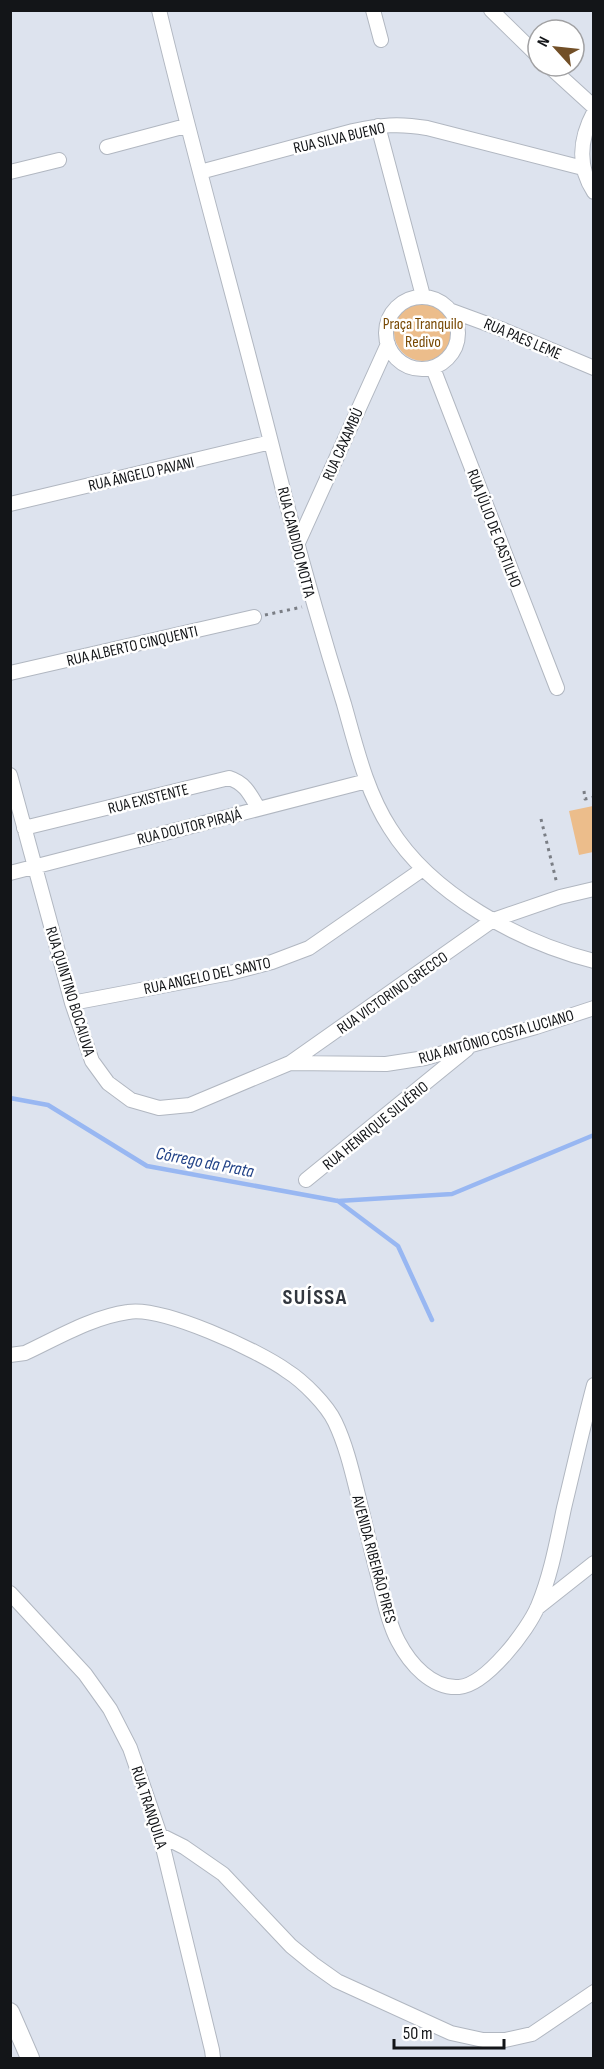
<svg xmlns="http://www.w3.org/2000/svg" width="604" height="2069" viewBox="0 0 604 2069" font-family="'Sofia Sans Condensed',sans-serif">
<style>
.green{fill:#ecbd8b}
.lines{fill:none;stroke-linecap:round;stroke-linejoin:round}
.stream{stroke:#98b7f2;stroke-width:4.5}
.minor-casing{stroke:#b1b7c1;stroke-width:16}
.tertiary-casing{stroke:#b1b7c1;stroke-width:20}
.path{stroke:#7a7e85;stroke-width:3;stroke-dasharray:3 4.5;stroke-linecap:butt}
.minor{stroke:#fff;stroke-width:14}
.tertiary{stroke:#fff;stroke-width:18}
.labels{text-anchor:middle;stroke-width:5;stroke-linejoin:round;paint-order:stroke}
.street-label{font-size:16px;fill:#131518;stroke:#fff}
.park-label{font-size:16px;fill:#784904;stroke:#fff}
.water-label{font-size:18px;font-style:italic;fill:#214287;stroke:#fff}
.district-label{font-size:22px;font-weight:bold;letter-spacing:1.5px;fill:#32373f;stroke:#fff}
</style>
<rect width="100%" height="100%" fill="#dde3ee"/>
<path class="green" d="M394 332a29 29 0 1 1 58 0a29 29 0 1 1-58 0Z
M593 806V852L579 855 569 811Z"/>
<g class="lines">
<path class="stream" d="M10 1098 48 1105 147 1166 338 1201 452 1194 594 1135
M338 1201 398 1246 432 1320"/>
<defs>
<path id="minor" d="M159 10C196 165 240 317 278 470 298 549 320 627 344 704 356 746 366 791 390 828 431 894 519 942 594 961
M373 10 381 40
M491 10 538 56
M549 66 594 107
M594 112C580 138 577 166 594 192
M378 126 423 296
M107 147 186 126
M10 172 59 160
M200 172 353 131C381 125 398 123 427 128L583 168
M386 333a36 36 0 1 1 72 0a36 36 0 1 1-72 0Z
M452 311 501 329 594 368
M433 368 557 688
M10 504 271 442
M297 545 388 344
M10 673 254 617
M10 775 72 1003 92 1061 108 1083 131 1100 159 1108 190 1105 290 1063 493 920 560 897 594 889
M24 828 229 778C245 783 250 794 258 808
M10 873 367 781
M72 1003 230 973 272 962 309 948 423 869
M290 1063 386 1064 425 1058 536 1027 594 1008
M306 1180 467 1049
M10 1355 25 1353C57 1338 92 1317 128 1312 162 1306 258 1350 287 1371 303 1381 327 1405 335 1422 346 1445 352 1471 358 1495 365 1524 372 1554 380 1583 384 1602 389 1624 398 1641 410 1664 432 1689 459 1687 486 1685 528 1630 538 1606 551 1575 557 1541 564 1508 574 1467 583 1426 594 1385
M10 1593 85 1674 110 1709 130 1748 160 1835 212 2050 213 2058
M537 1608 594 1563
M160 1835 184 1847 223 1874 291 1946 313 1964 337 1981 451 2033 483 2040H505L532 2034 594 1992"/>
<path id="tertiary" d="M10 2012 30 2058"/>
</defs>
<use href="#minor" class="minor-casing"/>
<use href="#tertiary" class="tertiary-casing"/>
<path class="path" d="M265 615 302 607
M584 791 585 799 594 797
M541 819 557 884"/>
<use href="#minor" class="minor"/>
<use href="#tertiary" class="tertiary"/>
</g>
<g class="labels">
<g class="street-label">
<text transform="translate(339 137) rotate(-13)" y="6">RUA SILVA BUENO</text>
<text transform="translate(523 338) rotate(23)" y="6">RUA PAES LEME</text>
<text transform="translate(342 444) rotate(-66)" y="6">RUA CAXAMBÚ</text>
<text transform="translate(141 473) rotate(-13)" y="6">RUA ÂNGELO PAVANI</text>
<text transform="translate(495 528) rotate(69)" y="6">RUA JÚLIO DE CASTILHO</text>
<text transform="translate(297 542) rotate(76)" y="6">RUA CANDIDO MOTTA</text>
<text transform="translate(132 645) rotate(-13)" y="6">RUA ALBERTO CINQUENTI</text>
<text transform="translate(148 798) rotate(-14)" y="6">RUA EXISTENTE</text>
<text transform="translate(189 826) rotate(-14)" y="6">RUA DOUTOR PIRAJÁ</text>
<text transform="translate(207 975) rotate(-12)" y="6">RUA ANGELO DEL SANTO</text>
<text transform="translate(71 991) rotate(73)" y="6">RUA QUINTINO BOCAIUVA</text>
<text transform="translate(392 992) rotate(-35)" y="6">RUA VICTORINO GRECCO</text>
<text transform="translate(496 1036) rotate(-16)" y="6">RUA ANTÔNIO COSTA LUCIANO</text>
<text transform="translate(375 1125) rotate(-39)" y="6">RUA HENRIQUE SILVÉRIO</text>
<text transform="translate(375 1559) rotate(75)" y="6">AVENIDA RIBEIRÃO PIRES</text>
<text transform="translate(150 1807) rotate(72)" y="6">RUA TRANQUILA</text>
</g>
<g class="park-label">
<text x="423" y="329">Praça Tranquilo<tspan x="423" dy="18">Redivo</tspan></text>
</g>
<g class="water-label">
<text transform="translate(205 1162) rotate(11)" y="6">Córrego da Prata</text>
</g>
<g class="district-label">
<text x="315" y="1304">SUÍSSA</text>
</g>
</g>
<rect width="604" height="2069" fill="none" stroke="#131518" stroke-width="24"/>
<g transform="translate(556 48) rotate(297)"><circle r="28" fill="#ffffff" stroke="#a1a1a3" stroke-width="1.5"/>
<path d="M0-4.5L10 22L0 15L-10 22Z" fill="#724f27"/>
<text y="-9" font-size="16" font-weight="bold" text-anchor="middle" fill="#131518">N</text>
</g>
<path d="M394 2039v9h110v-9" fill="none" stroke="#131518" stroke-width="3"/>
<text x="403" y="2039" font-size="18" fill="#131518" stroke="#ffffff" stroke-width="4.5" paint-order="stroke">50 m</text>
</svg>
